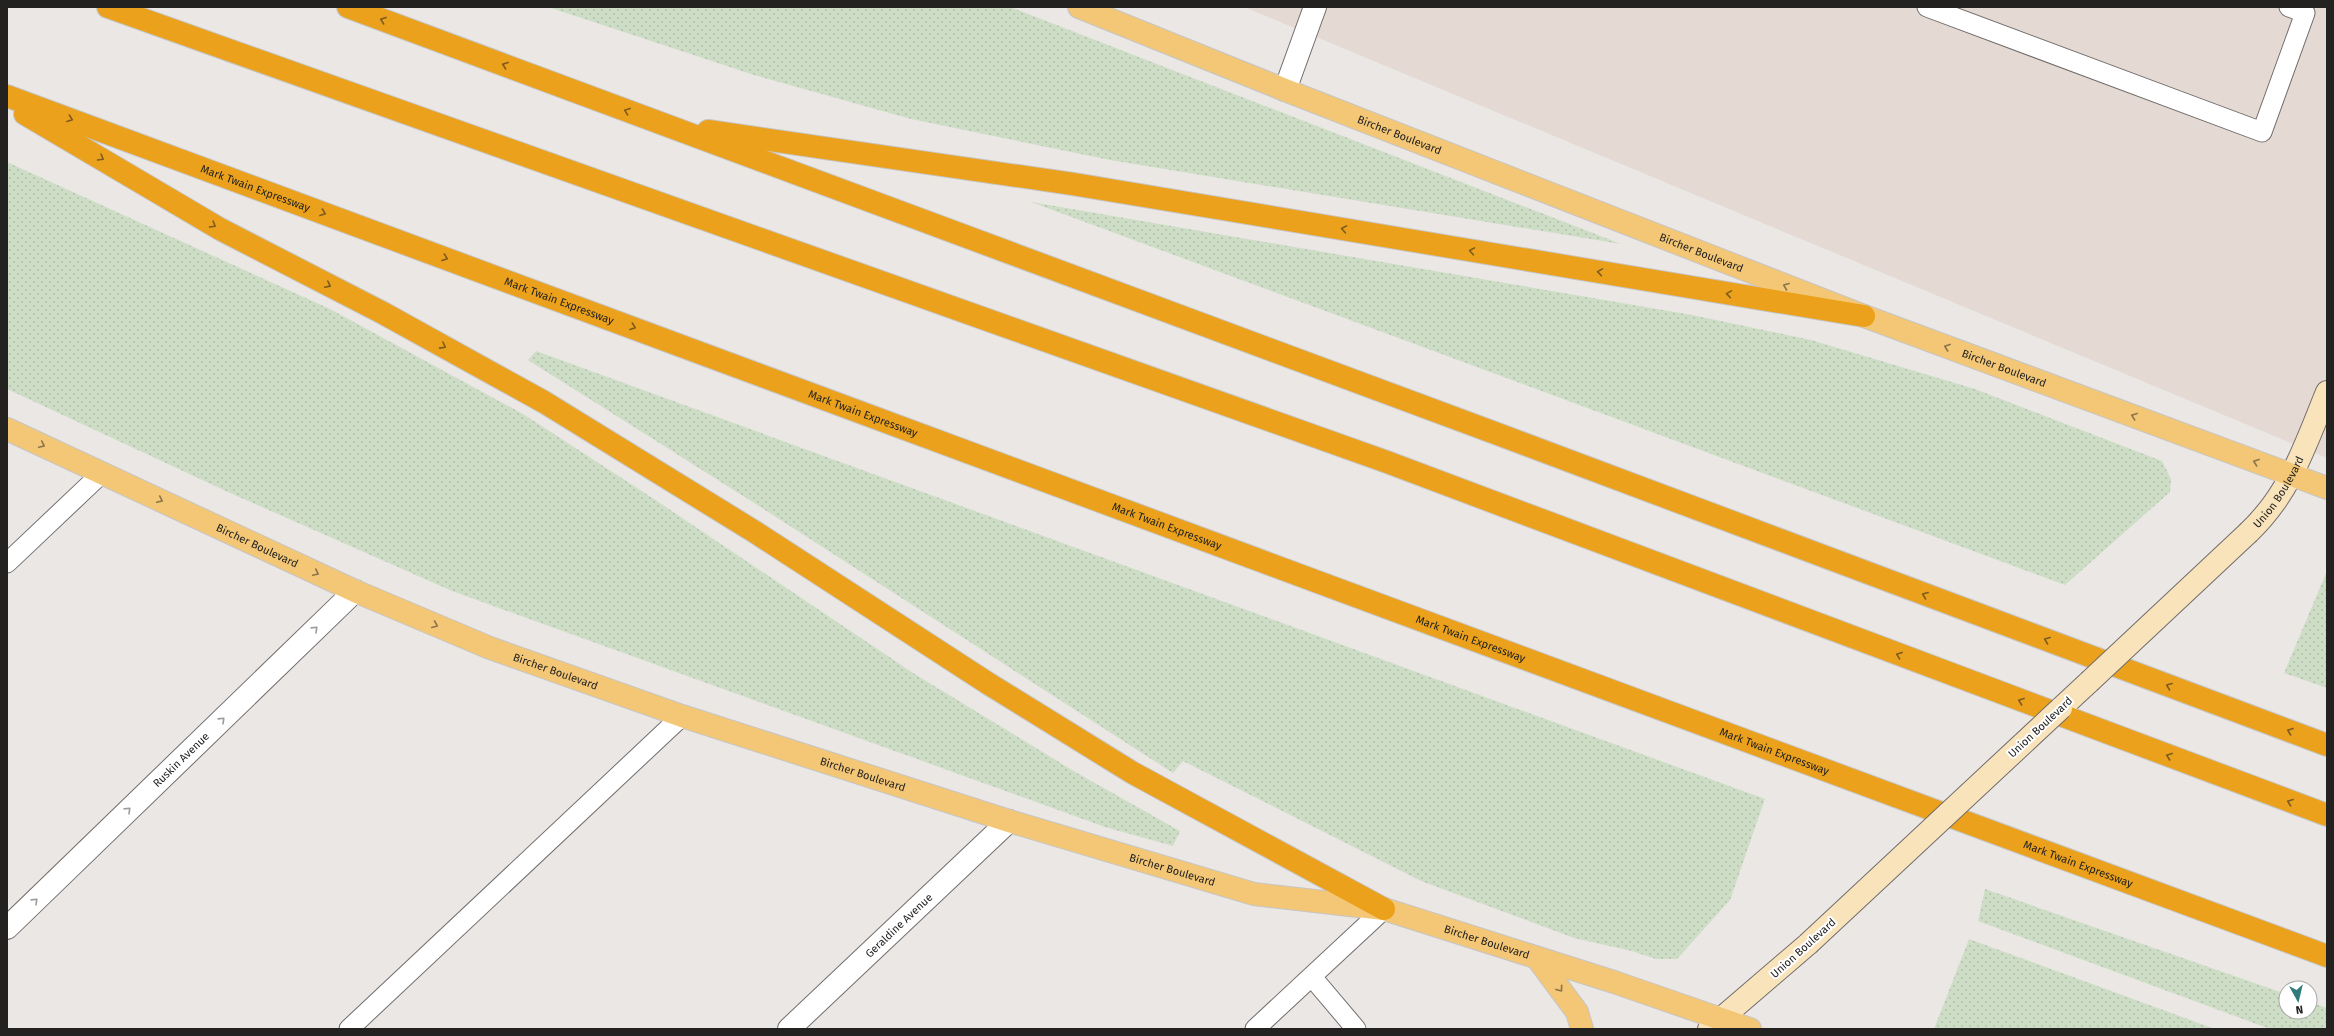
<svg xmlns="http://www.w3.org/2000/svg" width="2334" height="1036" viewBox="0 0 2334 1036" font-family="'Fira Sans',sans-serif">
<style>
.built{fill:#e5d9d3}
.grass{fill:url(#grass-dots)}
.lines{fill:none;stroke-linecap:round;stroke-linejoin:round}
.lane-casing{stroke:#716d6c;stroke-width:21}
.street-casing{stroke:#716d6c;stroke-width:24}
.secondary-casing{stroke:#716d6c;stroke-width:24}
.primary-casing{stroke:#c6c6c5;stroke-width:24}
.highway-casing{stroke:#c6c6c5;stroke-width:24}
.lane{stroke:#fff;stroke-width:19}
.street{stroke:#fff;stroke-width:22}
.secondary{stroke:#f9e3bb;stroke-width:22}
.primary{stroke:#f3c776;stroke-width:22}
.highway{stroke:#eba11b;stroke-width:22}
.secondary-bridge-casing{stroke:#716d6c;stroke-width:24;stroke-linecap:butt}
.secondary-bridge{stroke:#f9e3bb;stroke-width:22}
.oneway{stroke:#7d5b1e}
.oneway2{stroke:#8b744c}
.oneway3{stroke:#9c9c9b}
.labels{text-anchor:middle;stroke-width:4;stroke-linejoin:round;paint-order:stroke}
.street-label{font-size:11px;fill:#232221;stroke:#fff}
</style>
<defs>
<pattern id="grass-dots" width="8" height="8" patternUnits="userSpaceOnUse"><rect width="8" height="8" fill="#cedec6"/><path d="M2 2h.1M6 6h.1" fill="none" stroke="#b1beaa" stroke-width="1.8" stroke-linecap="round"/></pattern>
</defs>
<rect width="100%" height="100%" fill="#ebe7e5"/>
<path class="built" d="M1244 7H2327V458Z"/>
<path class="grass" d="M548 7H1010L1621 244 1110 160 911 119 754 75Z
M7 162 330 309 523 414 654 499 913 673 1077 773 1180 831 1173 846 1105 827 452 591 228 492 7 389Z
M1031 202 1692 315 1811 340 1975 389 2162 461 2171 479 2170 492 2065 585Z
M536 351 1765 799 1730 900 1677 959H1656L1632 951 1574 938 1421 881 1183 761 1173 773 759 506 528 360Z
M2327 571V688L2284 673Z
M1985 889 2286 994V1012H2310V1002L2327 1008V1029H2270L1978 921Z
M1969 939 2215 1029H1934Z"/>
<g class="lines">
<defs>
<path id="lane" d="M1927 7 2262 132 2305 13 2289 7
M7 563 102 473
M1312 977 1356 1029
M349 1029 682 716
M1255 1029 1384 909"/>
<g id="street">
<path d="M1285 90 1315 7"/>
<path id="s1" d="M7 928 355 591"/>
<path id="s2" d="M789 1029 1009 821"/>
</g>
<g id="secondary">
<path id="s3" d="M2249 532C2291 492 2306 443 2327 392"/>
<path d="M2061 708 2089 682"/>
<path d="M1709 1029 1808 944"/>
</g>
<g id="primary">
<path id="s4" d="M1079 7 1285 90 1864 316 2327 488"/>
<path id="s5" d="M7 429 355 591 490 648 682 716 1009 821 1254 894 1384 909 1614 982 1750 1029"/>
<path d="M1537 958 1577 1012 1582 1029"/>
</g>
<g id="highway">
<path d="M108 7 1387 462 2327 815"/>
<path d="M348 7 1503 436 2327 745"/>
<path id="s6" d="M7 96 2327 956"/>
<path d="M25 114 220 229 383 313 544 402 755 532 989 684 1133 773 1384 909"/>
<path d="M708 131 1073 184 1864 316"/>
</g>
</defs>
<use href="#lane" class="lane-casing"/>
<use href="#street" class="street-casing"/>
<use href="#secondary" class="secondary-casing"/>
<use href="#primary" class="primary-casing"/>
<use href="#highway" class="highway-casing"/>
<use href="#lane" class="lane"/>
<use href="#street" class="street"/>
<use href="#secondary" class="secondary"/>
<use href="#primary" class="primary"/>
<use href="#highway" class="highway"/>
<defs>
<path id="secondary-bridge" d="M2089 682 2249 532
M1808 944 2061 708"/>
</defs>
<use href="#secondary-bridge" class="secondary-bridge-casing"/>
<use href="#secondary-bridge" class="secondary-bridge"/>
</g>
<defs><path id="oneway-chevron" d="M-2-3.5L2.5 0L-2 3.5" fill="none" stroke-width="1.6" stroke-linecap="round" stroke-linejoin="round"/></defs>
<g class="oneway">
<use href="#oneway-chevron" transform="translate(383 20) rotate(-160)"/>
<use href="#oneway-chevron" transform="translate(505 65) rotate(-160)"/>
<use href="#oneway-chevron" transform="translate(627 111) rotate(-160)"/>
<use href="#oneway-chevron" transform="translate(70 119) rotate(20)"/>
<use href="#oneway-chevron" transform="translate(101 158) rotate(31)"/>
<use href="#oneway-chevron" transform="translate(323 213) rotate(20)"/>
<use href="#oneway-chevron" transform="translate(213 225) rotate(31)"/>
<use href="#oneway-chevron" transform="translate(1344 229) rotate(-170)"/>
<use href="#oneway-chevron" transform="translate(1472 251) rotate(-170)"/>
<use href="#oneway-chevron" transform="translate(445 258) rotate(20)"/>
<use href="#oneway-chevron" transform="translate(1600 272) rotate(-171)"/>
<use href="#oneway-chevron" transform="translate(328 285) rotate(27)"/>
<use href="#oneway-chevron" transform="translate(1729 294) rotate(-171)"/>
<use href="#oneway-chevron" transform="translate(633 327) rotate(20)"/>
<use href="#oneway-chevron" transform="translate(443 346) rotate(29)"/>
<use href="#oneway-chevron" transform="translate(1925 595) rotate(-159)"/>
<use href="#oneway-chevron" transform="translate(2047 640) rotate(-159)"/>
<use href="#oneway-chevron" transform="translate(1899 655) rotate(-160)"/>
<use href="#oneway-chevron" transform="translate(2169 686) rotate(-159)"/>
<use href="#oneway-chevron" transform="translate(2021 701) rotate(-160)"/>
<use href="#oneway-chevron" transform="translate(2290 731) rotate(-160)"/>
<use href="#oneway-chevron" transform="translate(2169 756) rotate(-160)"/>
<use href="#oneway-chevron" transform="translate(2290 802) rotate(-160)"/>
</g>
<g class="oneway2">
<use href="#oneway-chevron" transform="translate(1786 286) rotate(-159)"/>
<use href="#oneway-chevron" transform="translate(1947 347) rotate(-160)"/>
<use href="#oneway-chevron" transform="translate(2134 416) rotate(-160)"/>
<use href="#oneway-chevron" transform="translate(42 445) rotate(25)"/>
<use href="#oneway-chevron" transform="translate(2256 462) rotate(-160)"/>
<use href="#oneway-chevron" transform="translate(160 500) rotate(25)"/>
<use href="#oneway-chevron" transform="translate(316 573) rotate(25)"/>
<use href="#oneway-chevron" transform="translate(435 625) rotate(23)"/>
<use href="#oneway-chevron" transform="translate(1560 989) rotate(54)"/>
</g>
<g class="oneway3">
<use href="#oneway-chevron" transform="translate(315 629) rotate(-44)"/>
<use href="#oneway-chevron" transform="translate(222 720) rotate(-44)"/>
<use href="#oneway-chevron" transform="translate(128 810) rotate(-44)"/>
<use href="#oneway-chevron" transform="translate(35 901) rotate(-44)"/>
</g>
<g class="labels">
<g class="street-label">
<text dy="4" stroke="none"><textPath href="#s4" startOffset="345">Bircher Boulevard</textPath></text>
<text dy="4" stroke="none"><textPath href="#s6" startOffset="265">Mark Twain Expressway</textPath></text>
<text dy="4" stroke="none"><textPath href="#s4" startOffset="669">Bircher Boulevard</textPath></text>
<text dy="4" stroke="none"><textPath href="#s6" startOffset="589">Mark Twain Expressway</textPath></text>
<text dy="4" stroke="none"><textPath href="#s4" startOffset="993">Bircher Boulevard</textPath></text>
<text dy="4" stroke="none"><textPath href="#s6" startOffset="913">Mark Twain Expressway</textPath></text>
<text dy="4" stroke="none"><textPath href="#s3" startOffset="50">Union Boulevard</textPath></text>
<text dy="4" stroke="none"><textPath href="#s6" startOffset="1237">Mark Twain Expressway</textPath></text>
<text dy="4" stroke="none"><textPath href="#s5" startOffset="276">Bircher Boulevard</textPath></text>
<text dy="4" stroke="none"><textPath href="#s6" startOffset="1561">Mark Twain Expressway</textPath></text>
<text dy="4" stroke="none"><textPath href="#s5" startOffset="600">Bircher Boulevard</textPath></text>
<text transform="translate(2040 727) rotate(-43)" y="4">Union Boulevard</text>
<text dy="4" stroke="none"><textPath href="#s6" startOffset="1885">Mark Twain Expressway</textPath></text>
<text dy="4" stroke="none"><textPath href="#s1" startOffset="242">Ruskin Avenue</textPath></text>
<text dy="4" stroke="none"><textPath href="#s5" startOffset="924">Bircher Boulevard</textPath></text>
<text dy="4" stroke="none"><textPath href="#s6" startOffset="2209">Mark Twain Expressway</textPath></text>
<text dy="4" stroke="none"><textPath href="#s5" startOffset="1248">Bircher Boulevard</textPath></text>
<text dy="4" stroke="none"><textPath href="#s2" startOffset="151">Geraldine Avenue</textPath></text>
<text dy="4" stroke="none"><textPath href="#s5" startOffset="1572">Bircher Boulevard</textPath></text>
<text transform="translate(1803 948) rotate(-42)" y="4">Union Boulevard</text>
</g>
</g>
<rect width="2334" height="1036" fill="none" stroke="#232221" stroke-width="16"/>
<g transform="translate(2298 1000) rotate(172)"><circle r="19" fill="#ffffff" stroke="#a7a7a6"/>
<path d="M0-3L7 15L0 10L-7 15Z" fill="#307a7b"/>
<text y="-6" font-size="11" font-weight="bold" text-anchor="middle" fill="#232221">N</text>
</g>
</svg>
